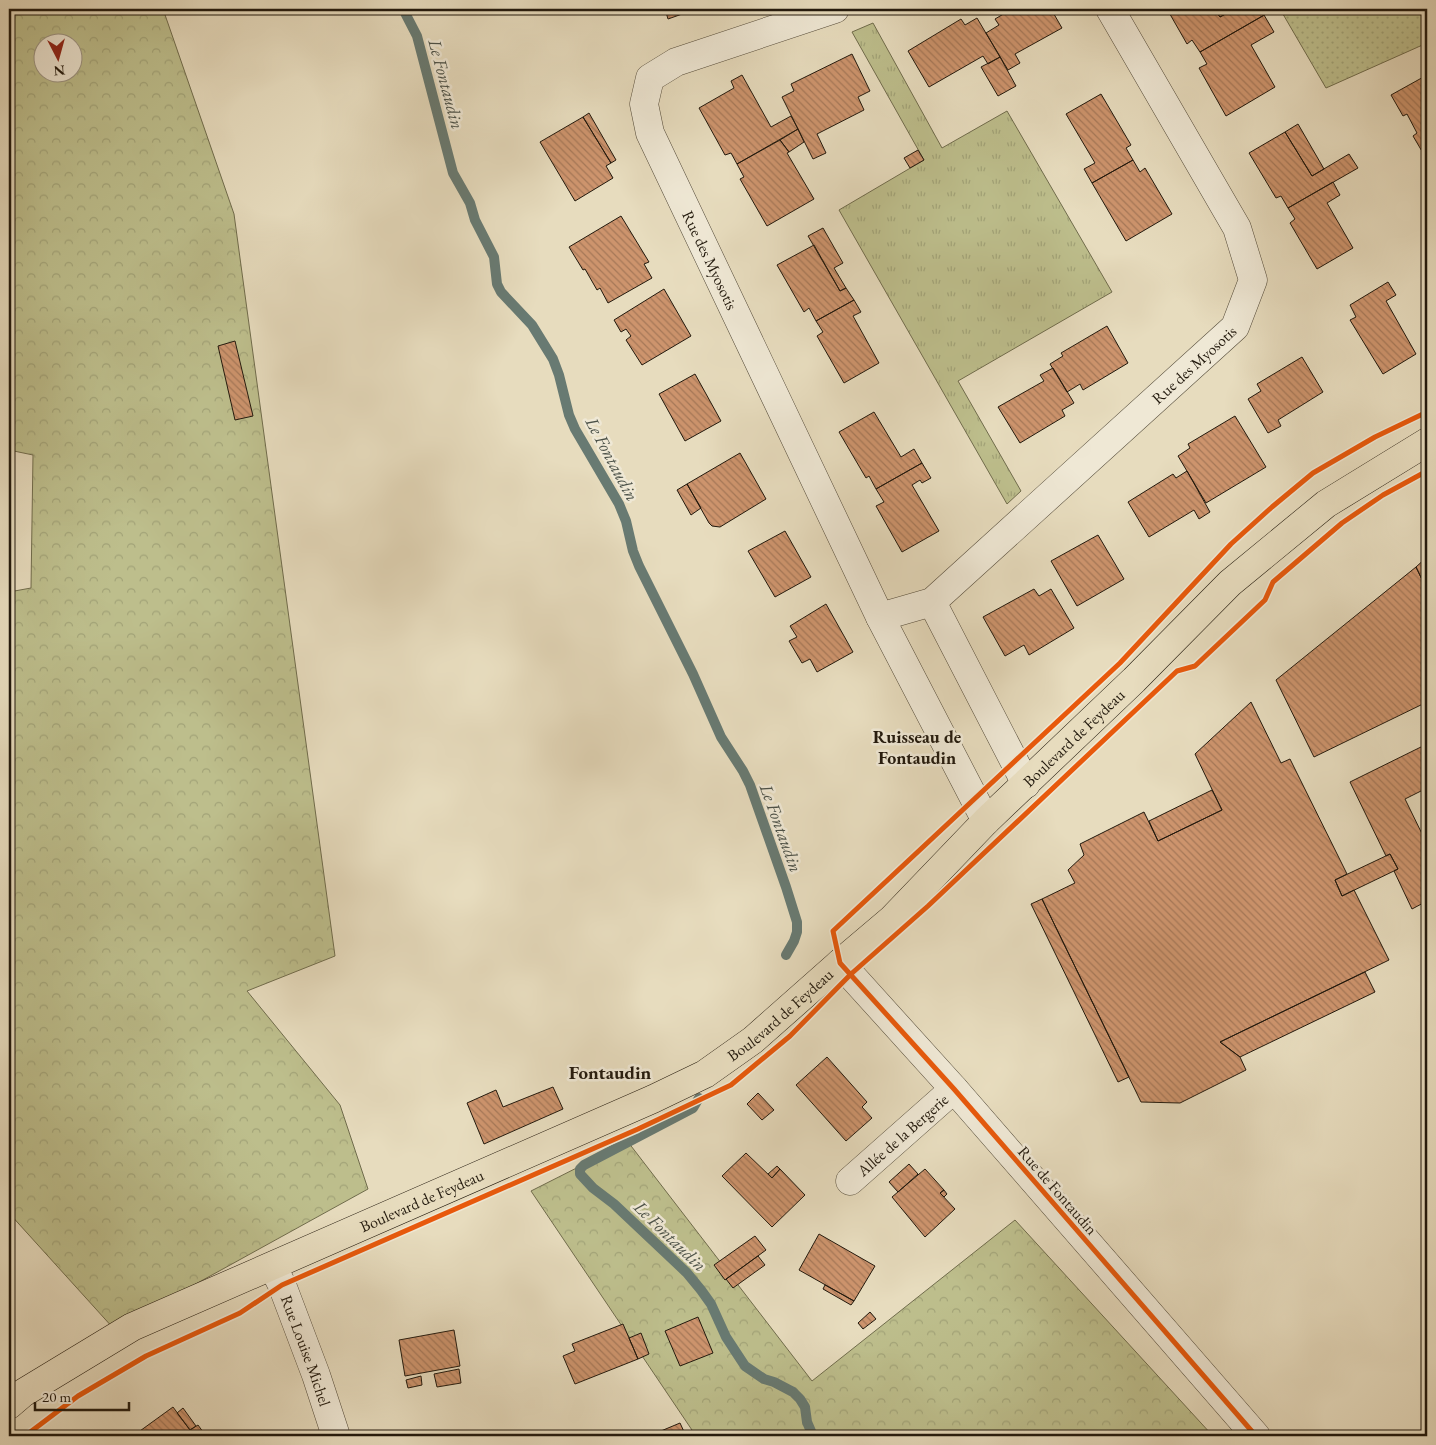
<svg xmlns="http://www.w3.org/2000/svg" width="1436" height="1445" viewBox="0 0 1436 1445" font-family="'EB Garamond',serif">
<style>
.grass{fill:url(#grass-tufts);stroke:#706c4c}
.forest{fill:url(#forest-crowns);stroke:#706c4c;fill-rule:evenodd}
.garden{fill:url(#garden-dots);stroke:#706c4c}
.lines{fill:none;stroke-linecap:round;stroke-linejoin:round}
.stream{stroke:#687a72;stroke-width:10}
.building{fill:url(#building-back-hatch);stroke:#22190d}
.minor-casing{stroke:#534a39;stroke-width:29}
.major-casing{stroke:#22190d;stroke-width:29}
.minor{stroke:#efe8d5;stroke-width:28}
.major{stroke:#e7dcbe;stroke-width:28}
.cycleway-casing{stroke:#efe8d5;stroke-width:8}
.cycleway{stroke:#e8590c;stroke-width:5}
.labels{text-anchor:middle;stroke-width:5;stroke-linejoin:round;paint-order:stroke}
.street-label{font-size:16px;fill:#22190d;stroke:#efe8d5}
.water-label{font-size:18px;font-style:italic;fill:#4b5148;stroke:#efe8d5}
.neighbourhood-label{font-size:18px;font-weight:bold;fill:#22190d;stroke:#efe8d5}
.quarter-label{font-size:19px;font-weight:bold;fill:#22190d;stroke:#efe8d5}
</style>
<defs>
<pattern id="grass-tufts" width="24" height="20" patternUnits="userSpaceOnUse" patternTransform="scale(1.25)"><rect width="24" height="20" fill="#bdbe8c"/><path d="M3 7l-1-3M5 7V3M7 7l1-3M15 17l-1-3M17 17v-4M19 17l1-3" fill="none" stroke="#a2a378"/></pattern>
<pattern id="forest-crowns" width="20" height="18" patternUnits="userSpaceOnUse" patternTransform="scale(1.25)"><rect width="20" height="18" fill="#bdbe8c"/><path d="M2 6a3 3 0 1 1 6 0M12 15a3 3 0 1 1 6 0" fill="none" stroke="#a2a378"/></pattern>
<pattern id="garden-dots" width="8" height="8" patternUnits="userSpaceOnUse" patternTransform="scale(1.25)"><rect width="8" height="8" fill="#bdbe8c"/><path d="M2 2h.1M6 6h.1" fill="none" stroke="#a2a378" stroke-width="1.8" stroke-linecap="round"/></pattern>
<pattern id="building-back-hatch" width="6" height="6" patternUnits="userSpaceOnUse" patternTransform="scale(1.25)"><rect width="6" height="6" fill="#cd946d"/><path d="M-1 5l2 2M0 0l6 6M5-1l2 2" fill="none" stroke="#a67858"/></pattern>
</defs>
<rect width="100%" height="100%" fill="#e7dcbe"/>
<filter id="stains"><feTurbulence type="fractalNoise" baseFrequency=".004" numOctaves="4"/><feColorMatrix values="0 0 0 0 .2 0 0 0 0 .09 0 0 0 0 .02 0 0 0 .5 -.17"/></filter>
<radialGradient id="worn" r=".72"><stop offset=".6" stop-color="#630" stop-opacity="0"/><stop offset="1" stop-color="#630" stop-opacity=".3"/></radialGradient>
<path class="grass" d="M873 23 942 148 1007 111 1112 292 958 381 1021 491 1007 504 839 210 924 160 852 32Z"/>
<path class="forest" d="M9 9H163L234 214 335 956 247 991 340 1105 368 1189 114 1329 9 1213V592L31 588 33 455 9 450ZM42 42H72V72H42Z
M628 1142 812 1381 1015 1220 1212 1435 1211 1436H696L531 1191Z"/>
<path class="garden" d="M1280 9H1427V43L1326 88Z"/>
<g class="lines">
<path class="stream" d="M403 9 417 36 453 173 470 203 475 220 494 257 497 284 501 292 532 325 553 359 559 375 569 415 575 429 619 504 626 521 633 551 639 566 693 674 721 737 743 771 750 785 786 887 797 922V932L794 941 786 955
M699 1098 693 1108 584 1165 580 1169V1174L593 1188 614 1204 687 1273 701 1290 711 1304 726 1337 745 1366 764 1379 774 1382 793 1392 800 1399 805 1407 807 1422 813 1436"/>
</g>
<path class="building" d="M665 9H683L685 13 668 19Z
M1012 9H1051L1062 28 1015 54 1020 63 1008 70 986 33 999 25 995 19Z
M1167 9H1214L1220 17 1235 9H1275L1200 52 1192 40 1187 44Z
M1214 9H1230L1231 11 1220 17Z
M1264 15 1274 32 1251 45 1275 87 1226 116 1199 68 1207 64 1200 52Z
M977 18 1000 57 988 64 983 56 929 87 908 51 961 19 965 25Z
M852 54 870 91 858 97 864 110 817 134 826 153 813 159 782 97 794 91 791 84Z
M1000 57 1016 86 998 96 981 67Z
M742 75 771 127 791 116 798 129 737 164 731 153 725 155 699 108 734 88 731 81Z
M1427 75V151L1423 153 1413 136 1417 133 1407 114 1403 116 1391 95Z
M1101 94 1131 145 1126 148 1133 160 1092 183 1084 169 1095 163 1066 114Z
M589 113 616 160 611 163 583 117Z
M583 117 611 163 606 166 613 178 575 201 540 142Z
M1298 124 1324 169 1312 176 1285 132Z
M798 129 804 142 789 152 780 140Z
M1285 132 1312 176 1349 154 1358 168 1288 208 1281 196 1276 198 1249 153Z
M780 140 789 152 787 153 814 199 767 226 740 179 744 177 737 164Z
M918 150 924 160 910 168 904 158Z
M1133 160 1140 172 1145 168 1172 214 1126 241 1092 183Z
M1333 182 1340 195 1327 203 1353 248 1317 269 1290 223 1295 219 1288 208Z
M621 216 649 262 644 264 652 278 608 303 600 288 597 290 585 269 583 270 569 247Z
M823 228 843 263 834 268 846 288 840 291 808 236Z
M814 245 840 291 846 288 854 300 816 321 809 308 804 312 777 265Z
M1388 282 1396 295 1386 301 1416 354 1383 374 1350 320 1356 317 1350 305Z
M664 289 691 336 642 365 626 340 631 336 626 329 621 332 614 320Z
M854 300 861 312 853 316 879 363 844 383 817 336 823 332 816 321Z
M1107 326 1128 363 1083 390 1080 384 1067 392 1050 364 1063 356 1061 353Z
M235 341 253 416 235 420 218 346Z
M1302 357 1323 392 1278 420 1281 426 1268 433 1248 399 1261 391 1257 384Z
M1053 368 1074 403 1062 410 1065 416 1020 443 998 407 1044 381 1040 375Z
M695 374 721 421 685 441 659 394Z
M874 412 901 457 914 449 922 463 876 489 869 476 866 478 839 432Z
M1235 416 1266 467 1206 503 1178 456 1190 448 1188 444Z
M740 453 766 499 720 527 712 526 709 523 687 484Z
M922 463 931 478 922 483 920 480 912 485 939 531 902 552 876 506 884 502 876 489Z
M1187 471 1210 512 1199 519 1194 510 1149 537 1128 502 1173 474 1176 478Z
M687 484 701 508 691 515 677 490Z
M785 531 811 577 775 597 748 551Z
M1098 535 1124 579 1077 606 1051 561Z
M1427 557V590L1416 567Z
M1416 567 1427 590V702L1314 757 1276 680Z
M1034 589 1039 596 1051 589 1074 628 1029 655 1024 645 1005 656 983 617Z
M826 604 853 652 817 672 810 659 802 663 789 641 797 637 790 626Z
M1251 702 1281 763 1290 759 1347 874 1335 880 1342 896 1354 890 1389 960 1220 1042 1240 1057 1246 1070 1180 1103 1141 1102 1042 899 1075 883 1068 870 1084 855 1080 844 1144 812 1158 841 1222 810 1195 754Z
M1427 744V788L1405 799 1427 844V901L1412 909 1394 871 1398 869 1390 854 1386 856 1350 782Z
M1212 790 1222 810 1158 841 1149 821Z
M1390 854 1398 869 1342 896 1335 880Z
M1042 899 1129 1077 1118 1082 1031 904Z
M1365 972 1375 992 1240 1057 1220 1042Z
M827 1057 867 1102 862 1107 872 1118 846 1141 796 1085Z
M553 1087 563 1109 484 1144 467 1103 496 1090 503 1107Z
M758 1093 774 1110 762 1120 747 1104Z
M746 1153 772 1178 780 1169 805 1195 772 1227 722 1176Z
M909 1164 918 1174 898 1192 889 1182Z
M777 1166 780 1169 772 1178 768 1174Z
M925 1169 944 1190 940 1193 955 1209 925 1237 892 1197Z
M944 1190 947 1194 944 1197 940 1193Z
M819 1234 875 1266 854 1301 799 1270Z
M755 1236 766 1250 725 1280 714 1265Z
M758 1256 765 1265 733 1288 726 1279Z
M825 1285 854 1301 851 1305 823 1289Z
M870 1312 876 1319 863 1329 858 1323Z
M698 1317 713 1353 680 1366 665 1331Z
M623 1324 638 1359 575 1384 563 1356 575 1351 572 1344Z
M454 1330 460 1366 405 1376 399 1340Z
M641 1333 649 1354 638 1359 629 1338Z
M459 1369 461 1383 437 1387 434 1374Z
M421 1376 422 1385 408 1388 406 1380Z
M173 1407 190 1430 198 1425 206 1436H133Z
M183 1408 196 1426 190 1430 177 1413Z
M680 1423 686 1436H649Z"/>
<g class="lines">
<defs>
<g id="minor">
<path id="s1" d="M835 9 676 62 650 78 644 104 650 133 880 617 932 602 1235 327 1253 280 1237 228 1110 9"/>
<path d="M932 602 1026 784"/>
<path d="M880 617 986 821"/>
<path d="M840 963 954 1089 1256 1436"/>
<path id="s2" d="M850 1181 954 1089"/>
<path id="s3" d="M273 1267 282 1285 316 1375 336 1436"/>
</g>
<g id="major">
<path id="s4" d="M9 1405 23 1393 132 1327 653 1099 705 1074 753 1040 840 963 892 919 986 821 1134 680 1230 583 1326 504 1427 442"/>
</g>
</defs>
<use href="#minor" class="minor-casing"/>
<use href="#major" class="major-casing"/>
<use href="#minor" class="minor"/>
<use href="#major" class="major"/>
<defs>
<path id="cycleway" d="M25 1436 78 1396 146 1356 240 1313 282 1285 638 1129 731 1085 790 1036 851 974 928 906 1177 671 1195 666 1265 600 1273 582 1342 523 1383 495 1427 471
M1256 1436 954 1089 840 963 833 931 1120 663 1231 544 1272 507 1313 473 1375 437 1427 412"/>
</defs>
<use href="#cycleway" class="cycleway-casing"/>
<use href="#cycleway" class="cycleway"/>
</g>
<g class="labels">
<g class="street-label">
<text dy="6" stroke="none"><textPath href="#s1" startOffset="395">Rue des Myosotis</textPath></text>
<text dy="6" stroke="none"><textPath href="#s1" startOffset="1198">Rue des Myosotis</textPath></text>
<text dy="6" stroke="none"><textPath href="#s4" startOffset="1272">Boulevard de Feydeau</textPath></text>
<text dy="6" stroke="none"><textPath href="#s4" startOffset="868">Boulevard de Feydeau</textPath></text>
<text dy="6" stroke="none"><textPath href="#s2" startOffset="70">Allée de la Bergerie</textPath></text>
<text transform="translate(1058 1190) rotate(49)" y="6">Rue de Fontaudin</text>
<text dy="6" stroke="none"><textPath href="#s4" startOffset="462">Boulevard de Feydeau</textPath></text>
<text dy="6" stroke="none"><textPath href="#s3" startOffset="90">Rue Louise Michel</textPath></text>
</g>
<g class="water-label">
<text transform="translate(446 84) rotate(75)" y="6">Le Fontaudin</text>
<text transform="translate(612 459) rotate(62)" y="6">Le Fontaudin</text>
<text transform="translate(781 828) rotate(70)" y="6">Le Fontaudin</text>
<text transform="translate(670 1236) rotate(44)" y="6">Le Fontaudin</text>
</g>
<g class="neighbourhood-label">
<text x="917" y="743">Ruisseau de<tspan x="917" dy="21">Fontaudin</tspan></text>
</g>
<g class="quarter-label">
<text x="610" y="1079">Fontaudin</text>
</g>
</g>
<rect width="1436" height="1445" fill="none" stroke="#e7dcbe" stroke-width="30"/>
<rect x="10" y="10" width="1416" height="1425" fill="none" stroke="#22190d" stroke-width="2.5"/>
<rect x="15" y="15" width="1406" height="1415" fill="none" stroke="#22190d"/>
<g transform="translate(58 58) rotate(174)"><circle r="24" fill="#efe8d5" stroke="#9d9585"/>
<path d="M0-4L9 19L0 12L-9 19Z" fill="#8f2418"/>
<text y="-8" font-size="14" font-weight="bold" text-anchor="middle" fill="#22190d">N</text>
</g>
<path d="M35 1402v8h94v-8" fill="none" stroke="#22190d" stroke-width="2.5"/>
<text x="42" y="1402" font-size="15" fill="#22190d" stroke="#efe8d5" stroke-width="4" paint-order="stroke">20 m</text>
<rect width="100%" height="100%" filter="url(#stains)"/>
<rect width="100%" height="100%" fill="url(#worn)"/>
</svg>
